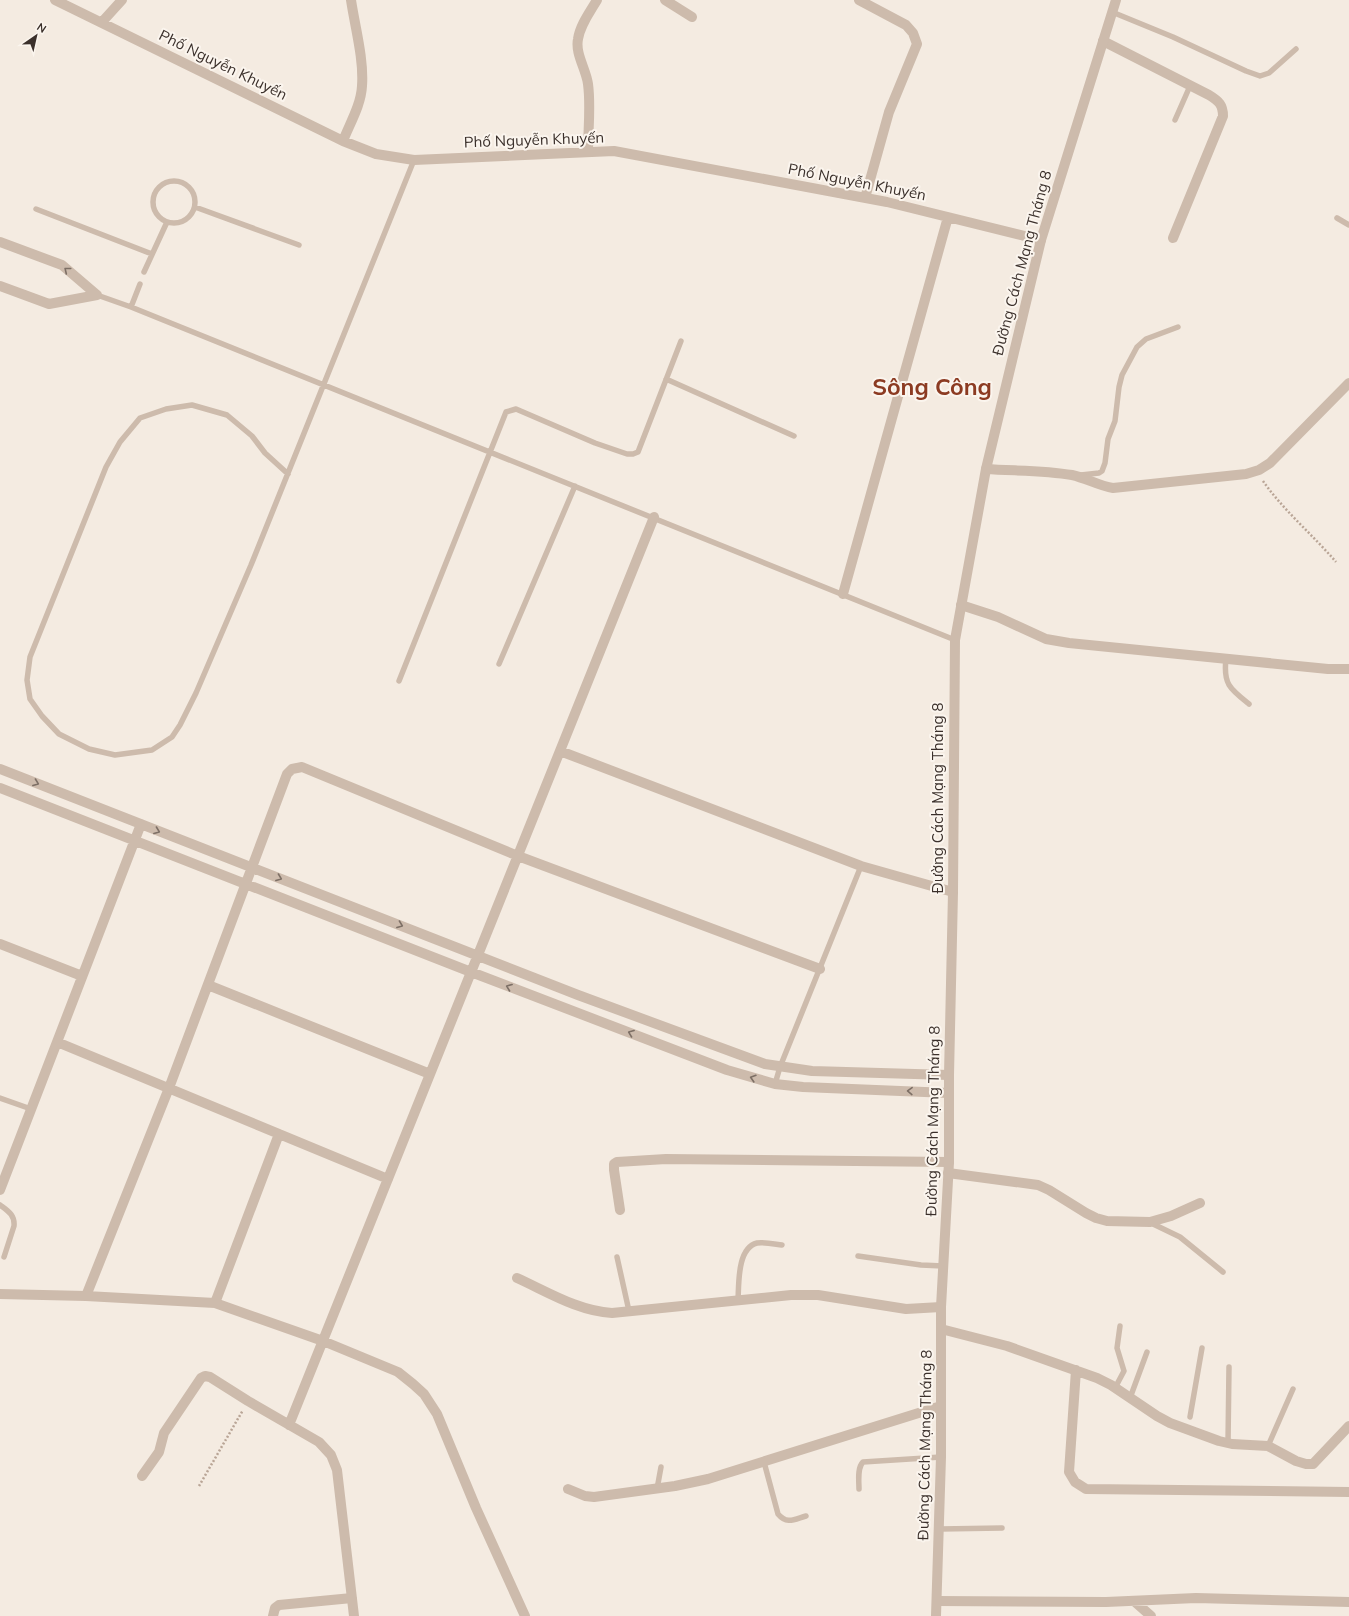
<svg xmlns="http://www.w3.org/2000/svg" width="1349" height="1616" viewBox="0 0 1349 1616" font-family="Mulish,sans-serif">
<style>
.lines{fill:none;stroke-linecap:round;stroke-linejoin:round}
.path{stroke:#b9a596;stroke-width:2.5;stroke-dasharray:2 2;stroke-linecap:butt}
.service{stroke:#cdbbac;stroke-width:5.5}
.minor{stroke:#cdbbac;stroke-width:10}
.tertiary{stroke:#cdbbac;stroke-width:10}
.oneway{stroke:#7d6f65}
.labels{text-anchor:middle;stroke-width:4;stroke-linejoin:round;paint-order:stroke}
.street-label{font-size:15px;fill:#3b302b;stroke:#fbf5ee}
.town-label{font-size:23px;font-weight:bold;fill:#8c3b22;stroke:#fbf5ee}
</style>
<rect width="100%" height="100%" fill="#f4ebe1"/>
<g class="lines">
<path class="path" d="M1263 481C1283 510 1313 535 1336 562
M199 1486 243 1410"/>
<path class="service" d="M1112 12 1173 37 1246 71 1260 76 1269 73 1296 49
M1175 120 1190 86
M153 202a21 21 0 1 1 42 0a21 21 0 1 1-42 0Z
M195 207 299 245
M36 209 152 254
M1337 218 1349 225
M144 272 167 222
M97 295 131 307 955 640
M131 307 140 284
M666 379 794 436
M288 474 265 453 252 436 227 415 192 405 166 409 140 418 120 442 106 467 30 657 27 680 30 699 42 716 59 734 89 749 115 755 152 750 172 737 180 725 196 693 251 565 414 160
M1081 475 1099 473 1102 471 1105 463 1108 439 1115 421 1119 387 1122 375 1137 347 1146 339 1178 327
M1226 659C1223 684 1230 689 1249 704
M499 664 575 486
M399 681 506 412 516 409 595 443 627 454H633L638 452 681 341
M775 1084 780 1067 861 866
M0 1098 31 1109
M0 1205C8 1211 15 1215 14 1226L4 1257
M1151 1223 1180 1237 1223 1272
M858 1256 921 1265 943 1266
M617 1257 629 1311
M738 1300C739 1284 737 1248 757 1243 765 1242 774 1244 782 1245
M1115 1388 1124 1371 1117 1348 1120 1326
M1130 1398 1147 1352
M1190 1417 1202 1348
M1228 1443 1229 1367
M1268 1446 1293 1389
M764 1462 778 1514C787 1525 795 1519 806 1516
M657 1489 661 1467
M859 1489C859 1481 857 1468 863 1462L941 1457
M940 1529 1002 1528"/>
<path class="minor" d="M55 0 343 141 376 154 414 160 614 151 887 202 1041 240
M665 0 692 17
M859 0 906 25 913 33 917 44 889 112 865 198
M102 22 122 0
M1103 41 1209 95C1219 101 1223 105 1223 116L1173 238
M343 141C350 123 361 105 362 86 364 59 355 27 351 0
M588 152C588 130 591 106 588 84 586 69 575 54 578 39 580 25 590 12 597 0
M0 242 62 265 97 295
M0 286 49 304 97 295
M986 469C1014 471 1044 470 1072 475 1086 478 1099 486 1113 488L1246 474 1259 470 1270 463 1349 383
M843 594 948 217
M961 605 998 617 1046 639 1069 643 1328 669H1349
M560 751 861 866 953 892
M0 769 578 995 765 1064 812 1071 949 1075
M0 788 471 972 727 1070 775 1084 803 1087 949 1093
M0 944 82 976
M208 985 430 1074
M57 1042 388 1179
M948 1173 1038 1185 1049 1190 1086 1213 1096 1218 1107 1221 1150 1222 1171 1216 1200 1203
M0 1190 141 824
M620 1210 614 1170V1164L617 1162 666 1159 949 1162
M517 1278C548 1292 578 1311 612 1313L791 1295H818L906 1309 941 1307
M0 1294 86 1296 215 1303 323 1341 398 1372 413 1384 424 1394 437 1414 476 1508 525 1616
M86 1296 169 1088 287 774 292 769 302 767 518 856 820 969
M215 1303 279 1134
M941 1329 1007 1346 1097 1378 1111 1385 1157 1416 1170 1423 1219 1441 1232 1444 1268 1446 1296 1461 1306 1464H1313L1349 1426
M1076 1370 1069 1472 1075 1482 1086 1489 1349 1492
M289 1425 654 517
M142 1476 159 1452 164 1433 201 1378 205 1376 210 1377 248 1401 319 1442 331 1455 337 1470 354 1616
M568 1489 585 1496 594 1497 675 1486 708 1479 941 1406
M937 1601 1106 1602 1196 1598 1349 1602
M1134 1601 1151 1616
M273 1616 275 1608 279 1605 352 1598"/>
<path class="tertiary" d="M936 1616 941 1457V1307L949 1162V1075L953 892 955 640 986 469 1041 240 1116 0"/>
</g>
<defs><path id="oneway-chevron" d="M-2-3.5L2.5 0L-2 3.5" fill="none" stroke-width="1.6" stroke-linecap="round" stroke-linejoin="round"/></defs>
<g class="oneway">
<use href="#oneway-chevron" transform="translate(67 270) rotate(-141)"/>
<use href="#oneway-chevron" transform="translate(36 783) rotate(21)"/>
<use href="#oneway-chevron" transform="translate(157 831) rotate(21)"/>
<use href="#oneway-chevron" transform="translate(279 878) rotate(21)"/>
<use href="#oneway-chevron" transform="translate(400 925) rotate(21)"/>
<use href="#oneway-chevron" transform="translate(509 987) rotate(-159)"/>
<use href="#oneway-chevron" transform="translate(631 1033) rotate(-159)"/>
<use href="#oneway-chevron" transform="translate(753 1078) rotate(-163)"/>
<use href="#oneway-chevron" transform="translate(910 1091) rotate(-178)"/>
</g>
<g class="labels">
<g class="street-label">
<text transform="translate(223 65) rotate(26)" y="5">Phố Nguyễn Khuyến</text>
<text transform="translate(534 140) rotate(-2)" y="5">Phố Nguyễn Khuyến</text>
<text transform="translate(857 182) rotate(11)" y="5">Phố Nguyễn Khuyến</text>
<text transform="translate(1022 263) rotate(-75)" y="5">Đường Cách Mạng Tháng 8</text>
<text transform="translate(938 798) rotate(-90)" y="5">Đường Cách Mạng Tháng 8</text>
<text transform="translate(933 1121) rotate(-89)" y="5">Đường Cách Mạng Tháng 8</text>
<text transform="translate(925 1445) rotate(-89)" y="5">Đường Cách Mạng Tháng 8</text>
</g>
<g class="town-label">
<text x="932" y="395">Sông Công</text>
</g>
</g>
<g transform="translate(36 36) rotate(34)" stroke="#fbf5ee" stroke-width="3" paint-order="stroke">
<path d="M0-3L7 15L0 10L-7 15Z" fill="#3b302b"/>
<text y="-6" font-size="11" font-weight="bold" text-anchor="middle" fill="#3b302b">N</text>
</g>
</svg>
